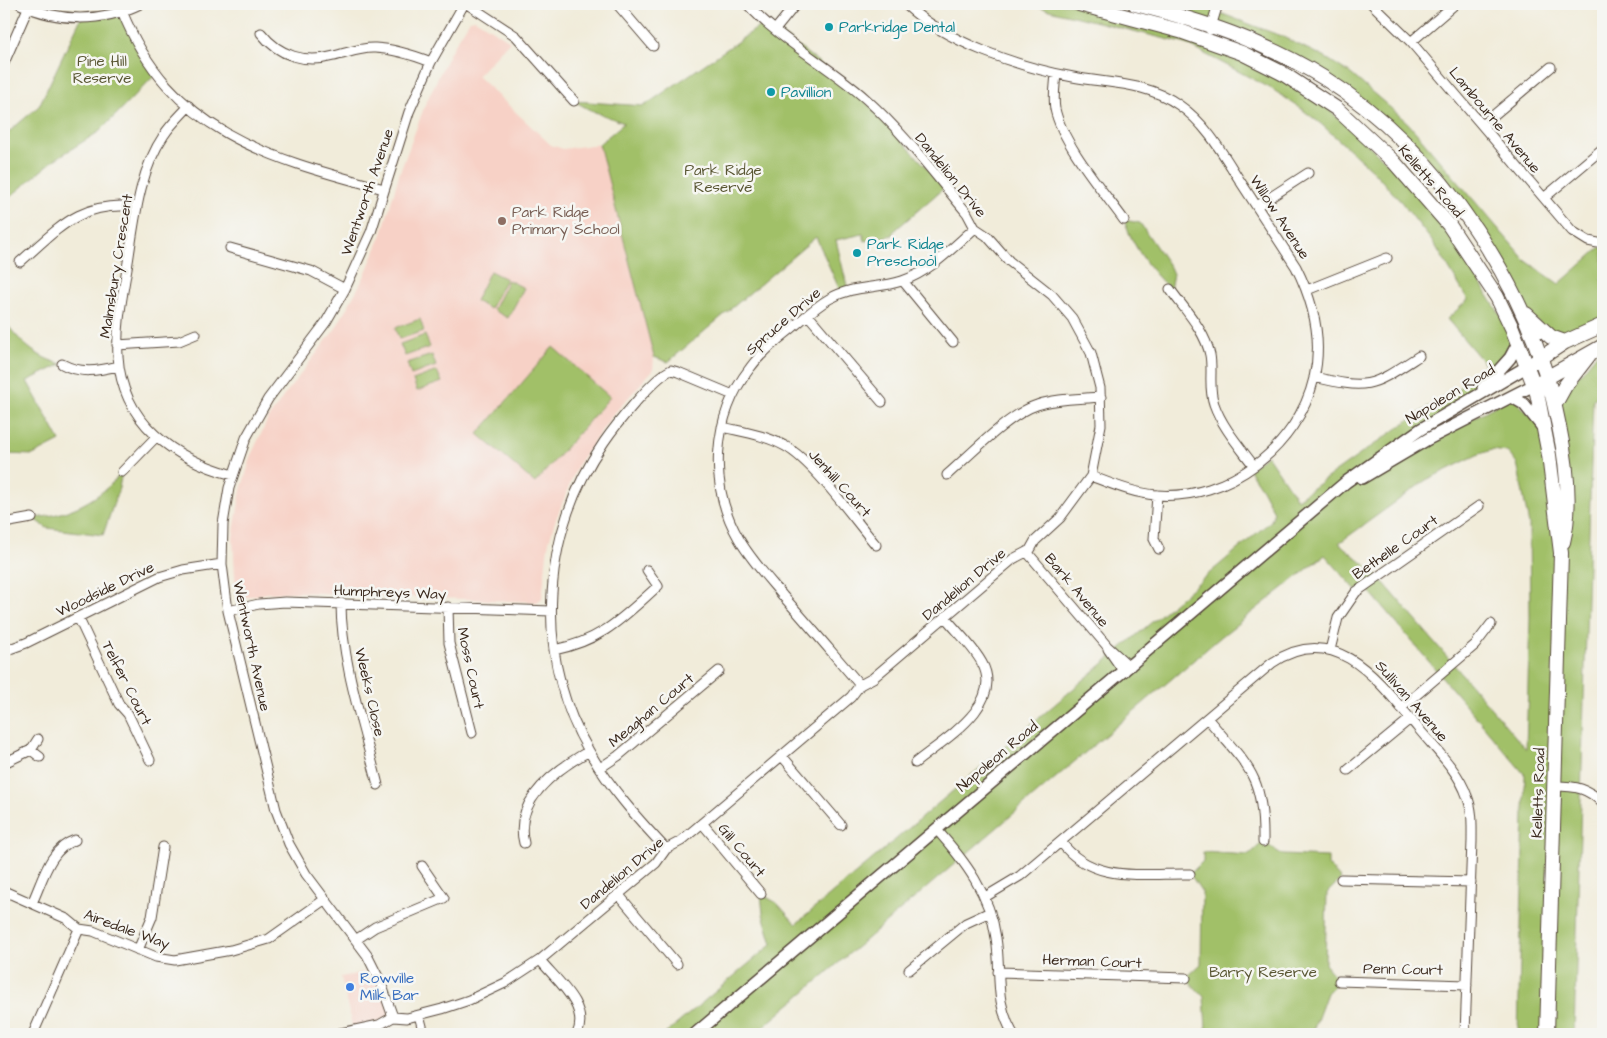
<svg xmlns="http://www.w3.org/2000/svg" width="1607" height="1038" viewBox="0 0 1607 1038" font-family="'Architects Daughter',sans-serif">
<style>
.built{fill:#f7d1c6}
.green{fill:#a1c068;stroke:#6e7543;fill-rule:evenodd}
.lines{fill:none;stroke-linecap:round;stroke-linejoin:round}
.street-casing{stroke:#56473a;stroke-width:11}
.secondary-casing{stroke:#56473a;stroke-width:14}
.primary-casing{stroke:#56473a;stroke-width:16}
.street{stroke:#fff;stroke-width:9}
.secondary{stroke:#fff;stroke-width:11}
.primary{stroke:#fff;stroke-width:14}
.culture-dot{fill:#0f9aa8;stroke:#f6f6f2;stroke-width:2}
.education-dot{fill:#8d6e63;stroke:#f6f6f2;stroke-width:2}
.shop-dot{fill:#3f7fe0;stroke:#f6f6f2;stroke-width:2}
.labels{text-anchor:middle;stroke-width:5;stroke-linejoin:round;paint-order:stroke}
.culture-label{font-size:15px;fill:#0d838f;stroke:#f6f6f2;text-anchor:start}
.park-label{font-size:15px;fill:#5a5734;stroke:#f6f6f2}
.street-label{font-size:15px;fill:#3b2a1e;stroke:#f6f6f2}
.education-label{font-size:15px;fill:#785e54;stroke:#f6f6f2;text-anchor:start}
.shop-label{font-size:15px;fill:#366cbe;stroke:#f6f6f2;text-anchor:start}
</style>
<rect width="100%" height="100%" fill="#f6f6f2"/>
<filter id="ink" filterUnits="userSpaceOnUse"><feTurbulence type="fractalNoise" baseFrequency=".02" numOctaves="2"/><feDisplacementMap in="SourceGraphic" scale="10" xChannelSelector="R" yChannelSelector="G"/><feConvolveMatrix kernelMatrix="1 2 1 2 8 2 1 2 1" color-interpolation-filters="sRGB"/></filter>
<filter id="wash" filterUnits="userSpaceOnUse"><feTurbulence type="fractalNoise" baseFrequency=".0096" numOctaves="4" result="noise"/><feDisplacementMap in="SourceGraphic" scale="20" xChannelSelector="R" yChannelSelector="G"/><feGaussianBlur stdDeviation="1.12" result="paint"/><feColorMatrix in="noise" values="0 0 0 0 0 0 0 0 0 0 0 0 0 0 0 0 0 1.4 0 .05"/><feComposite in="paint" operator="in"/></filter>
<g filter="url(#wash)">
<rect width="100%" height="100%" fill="#f1ecda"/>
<path class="built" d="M475 19 510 41 477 76 551 145 563 149 599 144 654 357 653 370 612 416 578 464 554 524 548 545 542 598 538 602 298 592 268 593 240 598 236 596 233 538 241 490 253 451 268 419 283 397 336 328 364 277 382 234 399 175 425 105 450 52 470 20Z
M375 970 393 1017 353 1030 341 977Z"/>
<path class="green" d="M1031 4H1079L1180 31 1298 82 1426 197 1518 343 1477 395 1395 446 1370 473 1512 397 1546 432 1565 535 1555 404 1603 346V395L1593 399 1574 1034H1518L1525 775 1364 585 1357 591 1325 555 1222 636 755 1034H665L772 944 763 914 761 894 777 903 796 924 1271 521 1274 512 1262 489 1249 470 1267 455 1297 499 1419 413 1479 375 1485 364 1447 319 1468 300 1435 245 1402 203 1373 171 1321 124 1299 107 1272 89 1186 44 1049 10ZM1492 450 1507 452 1517 463 1529 525 1530 617 1526 749 1377 575 1339 543 1426 480 1477 455Z
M1135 4H1196L1281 36 1326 58 1351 74 1408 123 1525 260 1559 284 1603 245V276L1600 279 1603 280V325L1565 342 1523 311 1488 248 1398 138 1298 62Z
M122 11 156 74 100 131 54 160 4 202V136L39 106 81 18Z
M766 22 855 90 945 187 893 232V235L865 241 863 234 836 240 848 290 841 293 816 237 668 362 654 357 599 144 624 123 590 110 574 101 644 106Z
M1124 220 1140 223 1170 267 1173 274 1170 289C1150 271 1132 245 1124 220Z
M490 271 506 279 490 309 475 301Z
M508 280 524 288 508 318 493 310Z
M420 319 424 331 399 339 395 328Z
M4 320C19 341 36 358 62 364L27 381 60 441 33 455 4 454Z
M425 335 430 347 405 356 400 344Z
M553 347 610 397 535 483 478 434Z
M432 355 436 366 411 375 407 363Z
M437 371 442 382 417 391 413 380Z
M122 472 119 488 103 535 47 528 32 518C67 516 100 500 122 472Z
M1263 842 1283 855 1328 857V865L1341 879 1327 893 1325 964 1339 981 1327 993 1312 1034H1212L1206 1029 1204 997 1186 978 1201 964 1202 892 1190 874 1203 861V852L1249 855Z"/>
</g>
<g filter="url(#ink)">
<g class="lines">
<defs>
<path id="street" d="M20 4C57 22 102 23 140 4
M467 4 516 36 574 101
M617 4 653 46
M905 4C945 42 1019 67 1073 77 1111 84 1146 82 1179 105 1207 124 1224 156 1242 184 1260 212 1278 239 1296 267 1313 301 1323 340 1314 378 1298 447 1228 501 1156 495 1133 493 1112 484 1091 476
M1372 4 1411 42 1572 231 1588 241 1603 244
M122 11C171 133 269 158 384 189
M775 30 796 4
M1210 30 1218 4
M261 33C279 56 305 64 334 56 348 53 361 47 375 48 395 49 413 55 431 62
M1411 42 1455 4
M4 63 28 8
M1056 74C1055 86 1053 97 1055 109 1062 143 1103 191 1124 220
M189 106C181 115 171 124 164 135 139 172 135 218 128 262 123 293 116 324 118 356 122 423 174 459 233 475
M1482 125 1551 67
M1544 198 1601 150
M1257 206 1308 173
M230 248 311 271 345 289
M20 262C59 228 81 200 137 207
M903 281 953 342
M1170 289C1184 309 1205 330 1210 355 1213 371 1208 388 1214 404 1222 427 1240 447 1254 466
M1307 290 1387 258
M808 315 882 402
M117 345 179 341 196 334
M62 364C80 374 98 371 118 366
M1314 377C1370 390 1371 387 1419 356
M722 427C743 432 765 435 785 446 814 462 853 518 876 545
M122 472 156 437
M947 475C970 455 1009 414 1037 405 1057 398 1080 399 1101 397
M1157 495 1154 539 1159 549
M4 523 32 518
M1027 552 1107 646 1130 667
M341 603C341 662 364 728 378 785
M448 607 449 643 472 733
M228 611 259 604 285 602 551 611
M78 617 119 704 128 714 150 760
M1108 649 1124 672
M554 650C603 640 622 618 658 586L647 570
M1330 650 1338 618 1356 592 1479 506
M4 651 26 643 159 577 183 570 222 564
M860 685C834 655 809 625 783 596 768 578 751 560 739 539 708 486 712 417 750 368 761 353 776 341 791 329 803 319 815 307 829 299 853 285 877 289 902 281 930 272 953 247 975 228
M1401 708 1475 645 1491 624
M1207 718C1248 767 1264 774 1263 842
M31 750 40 757
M782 756 841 825
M4 763 31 750 38 739
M915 763C943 740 1005 705 982 663 973 646 957 632 945 617
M600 768 618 756 719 671
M1348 770 1410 719
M1555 786C1575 786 1589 788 1603 804
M702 823 761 894
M936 829C965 861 990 894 996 938 1002 975 993 998 1013 1034
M1061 842C1092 884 1144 873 1190 874
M524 843C513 801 557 769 589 751
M666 849C638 819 609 787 589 751 533 655 541 533 604 442 615 426 654 377 671 370L678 372 733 395
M1341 879 1471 882
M4 891 67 919 79 929 93 931 156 957 175 960 231 950 269 939 324 900
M618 894 677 964
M985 897 1020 876 1272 663C1337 619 1381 684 1418 728 1435 749 1458 770 1467 796 1473 810 1472 826 1472 841L1465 1034
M32 903C43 880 49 849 75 840
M357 939 375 927 444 898 422 866
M138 950 152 917 163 847
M540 960C556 980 590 1006 577 1034
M909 970 966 923 990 912
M998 972 1186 978
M1339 981 1467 985
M419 1015 424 1034
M393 1017 381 983 367 955 306 874 289 844 276 810 228 611 222 564 223 524 229 488 246 438 268 399 326 322 345 289 371 232 409 112 431 62 464 4
M33 1034 79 929
M336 1034 379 1025 393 1017 407 1018 442 1009 469 1000 505 983 540 960 656 863 666 849 681 841 851 697 860 685 873 678 1013 559 1030 550 1035 541 1060 518 1091 476 1101 425 1100 388 1091 353 1072 318 1052 295 1009 261 987 236 975 228 967 213C935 175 904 133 866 99 828 65 782 42 747 4"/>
<path id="secondary" d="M1483 388 1510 358 1518 343
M1512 397 1524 404 1544 429
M1362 478 1428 439 1534 385
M695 1034 1346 482 1421 429 1528 366"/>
<path id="primary" d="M1079 4 1180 31 1242 53 1282 73 1337 109 1394 162 1449 225 1497 297 1512 328 1537 393 1549 455 1561 553 1547 1034
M1135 4C1202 21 1264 41 1324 78 1441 152 1533 291 1559 426 1567 464 1572 505 1563 542
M1526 314 1551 337 1565 342
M1536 361 1565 342 1603 325
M1541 381 1603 346
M1555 404 1565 386 1589 355"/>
</defs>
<use href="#street" class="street-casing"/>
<use href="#secondary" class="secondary-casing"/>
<use href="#primary" class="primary-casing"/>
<use href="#street" class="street"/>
<use href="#secondary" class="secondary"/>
<use href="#primary" class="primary"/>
</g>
</g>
<g class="culture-dot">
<circle cx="829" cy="27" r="5"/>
<circle cx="771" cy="92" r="5"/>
<circle cx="857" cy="253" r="5"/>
</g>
<circle class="education-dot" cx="502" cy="221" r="5"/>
<circle class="shop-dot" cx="350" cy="987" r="5"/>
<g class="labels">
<g class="culture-label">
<text x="839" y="32">Parkridge Dental</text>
<text x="781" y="97">Pavillion</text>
<text x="867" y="249">Park Ridge<tspan x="867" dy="17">Preschool</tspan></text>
</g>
<g class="park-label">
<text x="102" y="66">Pine Hill<tspan x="102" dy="17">Reserve</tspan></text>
<text x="723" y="175">Park Ridge<tspan x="723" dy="17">Reserve</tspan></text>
<text x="1263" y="977">Barry Reserve</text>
</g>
<g class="street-label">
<text transform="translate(1495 120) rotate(50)" y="5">Lambourne Avenue</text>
<text transform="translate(951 175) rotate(51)" y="5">Dandelion Drive</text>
<text transform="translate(1431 181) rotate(49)" y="5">Kelletts Road</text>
<text transform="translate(367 192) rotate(-71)" y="5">Wentworth Avenue</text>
<text transform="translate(1280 217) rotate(57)" y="5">Willow Avenue</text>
<text transform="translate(116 266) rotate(-81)" y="5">Malmsbury Crescent</text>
<text transform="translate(783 321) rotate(-41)" y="5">Spruce Drive</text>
<text transform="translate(1450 394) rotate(-31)" y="5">Napoleon Road</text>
<text transform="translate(840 483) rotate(48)" y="5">Jenhill Court</text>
<text transform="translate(1395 547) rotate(-35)" y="5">Bethelle Court</text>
<text transform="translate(964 584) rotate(-40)" y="5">Dandelion Drive</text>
<text transform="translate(105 589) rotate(-26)" y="5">Woodside Drive</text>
<text transform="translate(1077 590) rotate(50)" y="5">Bark Avenue</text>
<text transform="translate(390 592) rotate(2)" y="5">Humphreys Way</text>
<text transform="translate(252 646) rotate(78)" y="5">Wentworth Avenue</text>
<text transform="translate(471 668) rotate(78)" y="5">Moss Court</text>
<text transform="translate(127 683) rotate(63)" y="5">Telfer Court</text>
<text transform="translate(370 692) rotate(77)" y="5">Weeks Close</text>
<text transform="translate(1412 701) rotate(49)" y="5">Sullivan Avenue</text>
<text transform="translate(651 710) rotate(-40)" y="5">Meaghan Court</text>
<text transform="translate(997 756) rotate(-40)" y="5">Napoleon Road</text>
<text transform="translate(1538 793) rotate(-88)" y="5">Kelletts Road</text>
<text transform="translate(742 850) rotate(50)" y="5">Gill Court</text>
<text transform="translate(622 873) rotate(-40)" y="5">Dandelion Drive</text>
<text transform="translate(127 929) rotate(20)" y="5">Airedale Way</text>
<text transform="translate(1092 961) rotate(2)" y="5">Herman Court</text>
<text transform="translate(1403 969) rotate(1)" y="5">Penn Court</text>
</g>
<g class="education-label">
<text x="512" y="217">Park Ridge<tspan x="512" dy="17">Primary School</tspan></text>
</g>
<g class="shop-label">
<text x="360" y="983">Rowville<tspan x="360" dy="17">Milk Bar</tspan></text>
</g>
</g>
<rect width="1607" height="1038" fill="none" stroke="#f6f6f2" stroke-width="20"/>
</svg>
